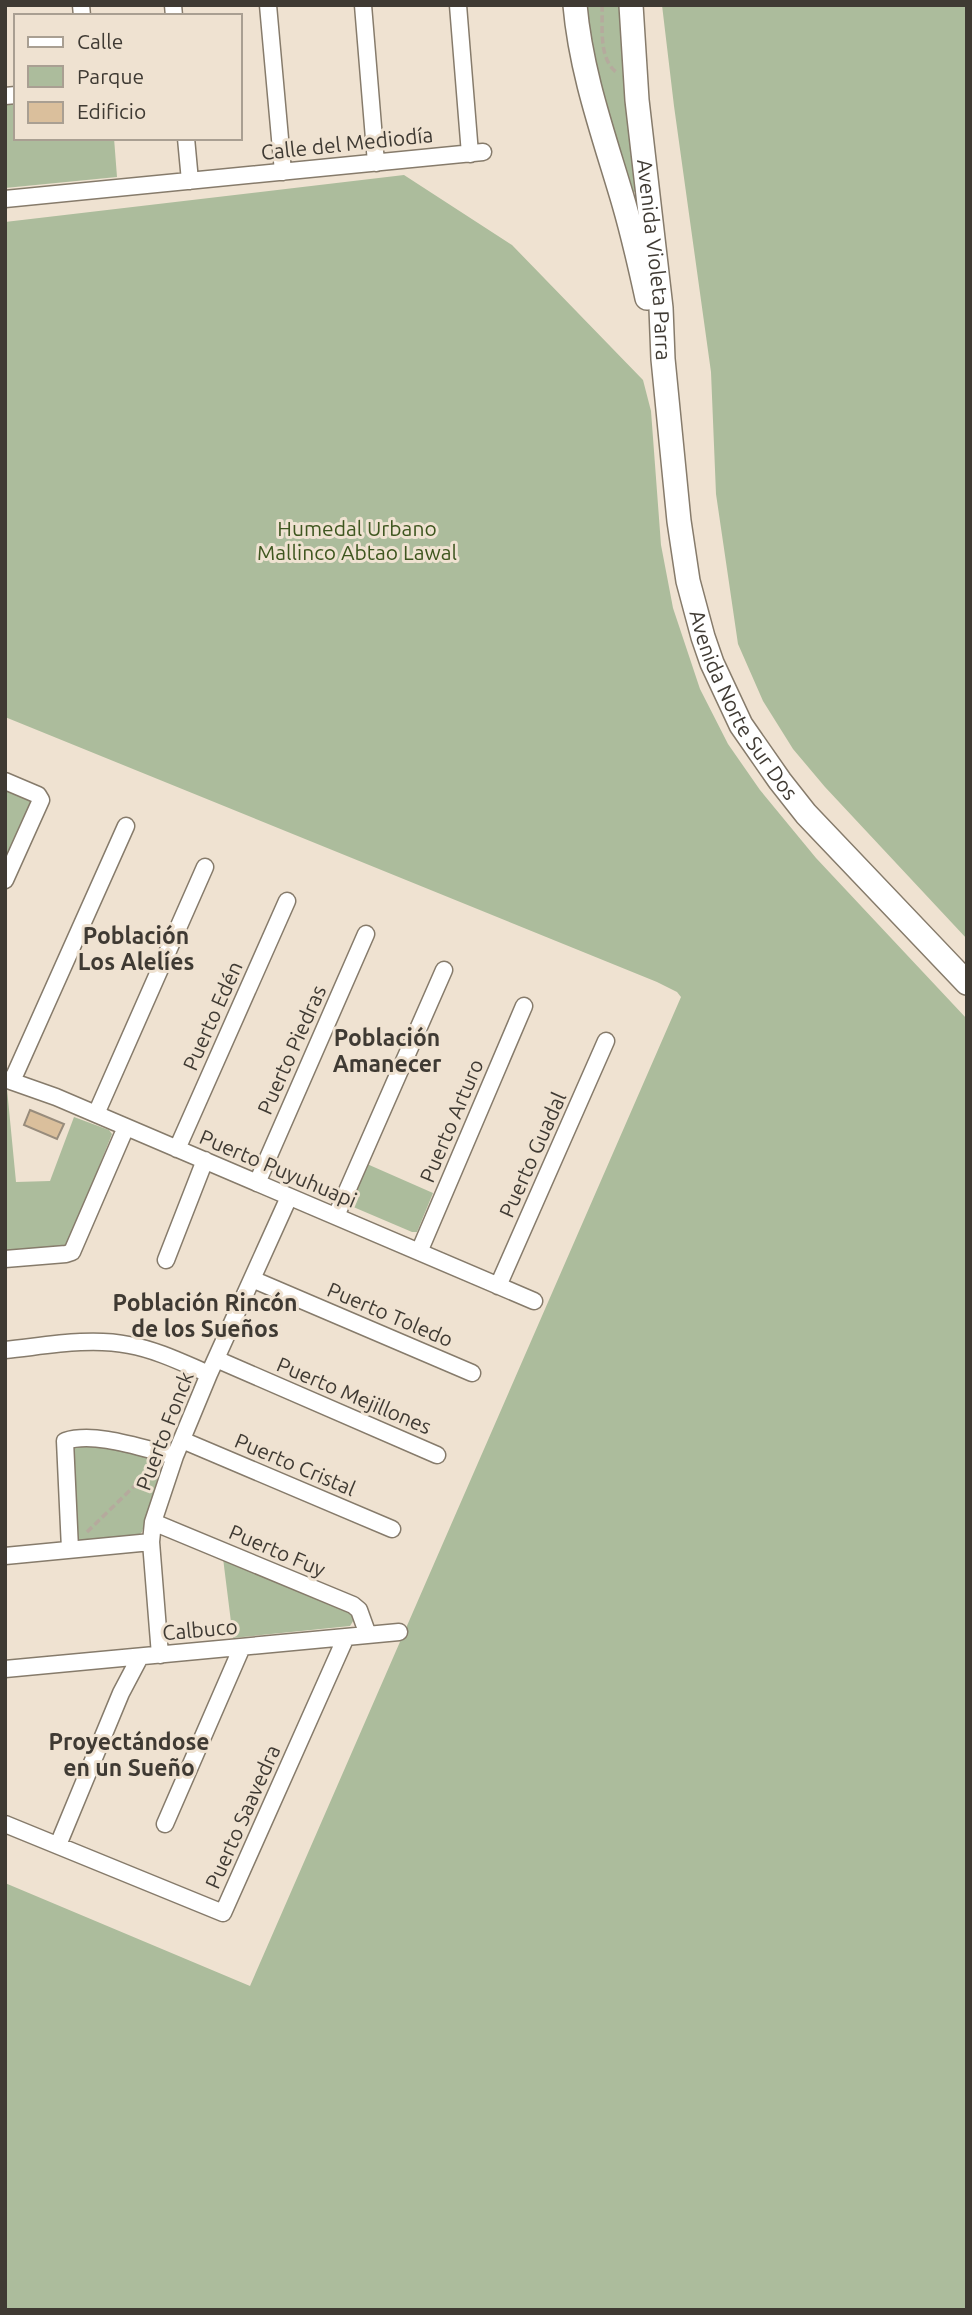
<svg xmlns="http://www.w3.org/2000/svg" width="972" height="2315" viewBox="0 0 972 2315" font-family="Ubuntu,sans-serif">
<style>
.green{fill:#acbc9c}
.building{fill:#dabf9c;stroke:#988c7c;stroke-width:2}
.lines{fill:none;stroke-linecap:round;stroke-linejoin:round}
.street-casing{stroke:#867b6b;stroke-width:19}
.secondary-casing{stroke:#867b6b;stroke-width:26}
.path{stroke:#b5aa9d;stroke-width:3.5;stroke-dasharray:7 3.5;stroke-linecap:butt}
.street{stroke:#fff;stroke-width:16}
.secondary{stroke:#fff;stroke-width:23}
.labels{text-anchor:middle;stroke-width:6;stroke-linejoin:round;paint-order:stroke}
.street-label{font-size:21px;fill:#3f3a33;stroke:#efe2d1}
.park-label{font-size:21px;fill:#3e561f;stroke:#efe2d1}
.neighbourhood-label{font-size:23px;font-weight:bold;fill:#3f3a33;stroke:#efe2d1}
</style>
<rect width="100%" height="100%" fill="#efe2d1"/>
<path class="green" d="M582 5H620L630 146 635 191 632 195 608 130Z
M662 5H967V939L825 787 793 749 763 701 738 644 716 494 711 372 674 106Z
M16 100V138H114L117 177 5 188V101Z
M404 175 512 245 643 380 651 411 661 545 673 608 700 689 728 744 760 790 816 858 967 1019V2310H5V1883L250 1986 681 997 677 992 657 982 5 717V222Z
M5 786 28 796 32 801 5 867Z
M5 1088 7 1089 16 1182 50 1181 74 1117 109 1130 112 1134 67 1247 5 1253Z
M367 1164 433 1193 417 1232H412L351 1206 350 1201Z
M93 1443 161 1460 160 1471 142 1532 138 1536 78 1542 76 1539 72 1445Z
M223 1558 351 1611 355 1618 350 1626 233 1638Z"/>
<path class="building" d="M30 1110 64 1124 57 1139 24 1125Z"/>
<g class="lines">
<defs>
<path id="street" d="M81 5 82 16
M173 5 174 16
M268 5 283 172
M363 5 376 163
M458 5 470 154
M5 96 16 95
M186 138 190 181
M5 199 483 152
M5 781 38 795 41 800 5 880
M5 1079 56 1097 534 1301
M12 1081 126 826
M96 1114 205 867
M177 1149 287 901
M257 1183 366 934
M336 1216 444 970
M419 1252 524 1006
M5 1259 66 1254 72 1252 126 1127
M166 1260 205 1160
M252 1279 472 1373
M498 1286 606 1041
M5 1350C45 1346 89 1337 129 1345 157 1350 183 1363 209 1374
M216 1359 437 1455
M182 1440 392 1529
M153 1522 353 1605 359 1610 368 1635
M70 1549 65 1441C96 1431 144 1449 175 1456
M5 1556 151 1542
M160 1655 151 1542 153 1522 175 1456 209 1374 289 1197
M5 1669 399 1632
M5 1824 223 1913 346 1637
M165 1824 242 1647
M58 1845 121 1693 140 1657"/>
<g id="secondary">
<path d="M575 5C581 74 605 139 624 204 633 235 640 266 647 298"/>
<path id="s1" d="M631 5 637 100 661 308 663 359 679 521 688 581 703 637 712 663 741 725 780 781 806 814 967 983"/>
</g>
</defs>
<use href="#street" class="street-casing"/>
<use href="#secondary" class="secondary-casing"/>
<path class="path" d="M602 5C603 27 598 57 616 72
M87 1532 154 1467"/>
<use href="#street" class="street"/>
<use href="#secondary" class="secondary"/>
</g>
<g class="labels">
<g class="street-label">
<text transform="translate(347 144) rotate(-6)" y="7">Calle del Mediodía</text>
<text dy="7" stroke="none"><textPath href="#s1" startOffset="256">Avenida Violeta Parra</textPath></text>
<text dy="7" stroke="none"><textPath href="#s1" startOffset="716">Avenida Norte Sur Dos</textPath></text>
<text transform="translate(213 1016) rotate(-66)" y="7">Puerto Edén</text>
<text transform="translate(292 1050) rotate(-66)" y="7">Puerto Piedras</text>
<text transform="translate(452 1121) rotate(-67)" y="7">Puerto Arturo</text>
<text transform="translate(533 1155) rotate(-66)" y="7">Puerto Guadal</text>
<text transform="translate(278 1169) rotate(23)" y="7">Puerto Puyuhuapi</text>
<text transform="translate(390 1315) rotate(23)" y="7">Puerto Toledo</text>
<text transform="translate(354 1396) rotate(23)" y="7">Puerto Mejillones</text>
<text transform="translate(165 1431) rotate(-69)" y="7">Puerto Fonck</text>
<text transform="translate(295 1465) rotate(23)" y="7">Puerto Cristal</text>
<text transform="translate(277 1551) rotate(23)" y="7">Puerto Fuy</text>
<text transform="translate(200 1630) rotate(-5)" y="7">Calbuco</text>
<text transform="translate(243 1817) rotate(-66)" y="7">Puerto Saavedra</text>
</g>
<g class="park-label">
<text x="357" y="536">Humedal Urbano<tspan x="357" dy="24">Mallinco Abtao Lawal</tspan></text>
</g>
<g class="neighbourhood-label">
<text x="136" y="944">Población<tspan x="136" dy="26">Los Alelíes</tspan></text>
<text x="387" y="1046">Población<tspan x="387" dy="26">Amanecer</tspan></text>
<text x="205" y="1311">Población Rincón<tspan x="205" dy="26">de los Sueños</tspan></text>
<text x="129" y="1750">Proyectándose<tspan x="129" dy="26">en un Sueño</tspan></text>
</g>
</g>
<rect width="972" height="2315" fill="none" stroke="#3f3a33" stroke-width="14"/>
<rect x="14" y="14" width="228" height="126" fill="#efe2d1" stroke="#a99f92" stroke-width="2"/>
<rect x="28" y="37" width="35" height="10" fill="#ffffff" stroke="#a99f92" stroke-width="2"/>
<text x="77" y="49" font-size="21" fill="#3f3a33">Calle</text>
<rect x="28" y="66" width="35" height="21" fill="#acbc9c" stroke="#a99f92" stroke-width="2"/>
<text x="77" y="84" font-size="21" fill="#3f3a33">Parque</text>
<rect x="28" y="102" width="35" height="21" fill="#dabf9c" stroke="#a99f92" stroke-width="2"/>
<text x="77" y="119" font-size="21" fill="#3f3a33">Edificio</text>
</svg>
